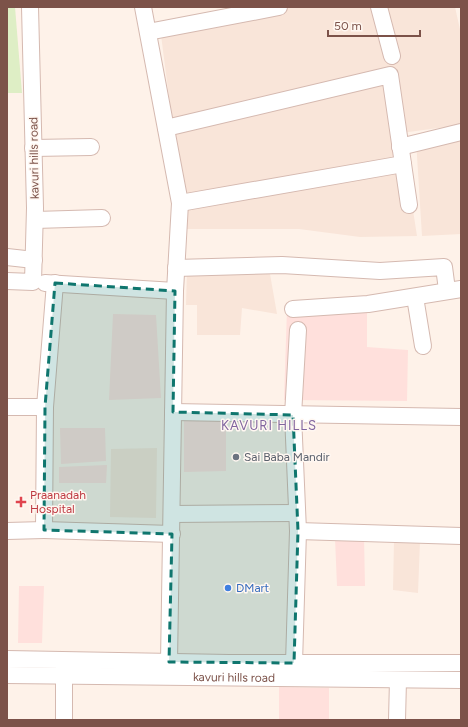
<svg xmlns="http://www.w3.org/2000/svg" width="468" height="727" viewBox="0 0 468 727" font-family="Figtree,sans-serif">
<style>
.residential{fill:#f9e5d9}
.commercial{fill:#ffe0dc}
.green{fill:#deeec5}
.lines{fill:none;stroke-linecap:round;stroke-linejoin:round}
.minor-casing{stroke:#d5b9b0;stroke-width:18}
.minor{stroke:#fff;stroke-width:16}
.marked{fill:#0f766e;fill-opacity:0.2;stroke:#0f766e;stroke-width:3;stroke-dasharray:8 5;stroke-linejoin:round}
.worship-dot{fill:#6b7280;stroke:#fff7f1;stroke-width:1.5}
.health-dot{fill:#e0444e;stroke:#fff7f1;stroke-width:1.5}
.shop-dot{fill:#3f7fe0;stroke:#fff7f1;stroke-width:1.5}
.labels{text-anchor:middle;stroke-width:3;stroke-linejoin:round;paint-order:stroke}
.street-label{font-size:12px;fill:#7c5249;stroke:#fff7f1}
.worship-label{font-size:12px;fill:#5b616d;stroke:#fff7f1;text-anchor:start}
.health-label{font-size:12px;fill:#be3a42;stroke:#fff7f1;text-anchor:start}
.shop-label{font-size:12px;fill:#366cbe;stroke:#fff7f1;text-anchor:start}
.neighbourhood-label{font-size:13px;letter-spacing:1px;fill:#81659f;stroke:#fff7f1}
</style>
<rect width="100%" height="100%" fill="#fef2e9"/>
<path class="residential" d="M287 7H455L461 34V125L401 133 417 236 360 237 299 229H186L161 35Z
M461 134V234L422 236 416 140Z
M187 269 270 274 277 314 242 308 240 335H197V305H186Z
M157 448 156 518 110 517 111 449Z
M394 541H420L418 593 393 590Z"/>
<path class="commercial" d="M367 307V347L408 350 407 401 284 400 287 309Z
M113 314 156 315 161 398 109 400Z
M226 417V471L184 472V418Z
M60 428H105L106 461 61 464Z
M107 465 106 483H59V467Z
M364 537 365 586H337L335 538Z
M19 586H44L42 643H18Z
M279 687 329 688V720H279Z"/>
<path class="green" d="M7 7H15L22 93H7Z"/>
<g class="lines">
<defs>
<g id="minor">
<path d="M143 7 180 203 175 291 169 662"/>
<path d="M379 7 392 56"/>
<path d="M148 32 279 7"/>
<path d="M166 128 390 75 409 205"/>
<path d="M400 147 461 132"/>
<path d="M33 148 91 147"/>
<path d="M180 203 403 164"/>
<path d="M35 220 102 218"/>
<path d="M7 257 34 260"/>
<path d="M176 268 282 265 380 271 444 267 447 290"/>
<path d="M7 281 33 282 35 208 30 7"/>
<path d="M45 283 175 291"/>
<path d="M415 297 423 346"/>
<path d="M293 309 368 304 461 289"/>
<path d="M7 407H45"/>
<path d="M173 412 461 417"/>
<path d="M172 514 297 513"/>
<path d="M44 530 172 534"/>
<path d="M7 531 44 530 45 407 55 283"/>
<path d="M298 531 461 536"/>
<path d="M7 659 229 663H461"/>
<path d="M294 663 298 531 293 415 298 330"/>
<path d="M64 666V720"/>
<path id="s1" d="M7 675 461 680"/>
<path d="M397 720 398 680"/>
</g>
</defs>
<use href="#minor" class="minor-casing"/>
<use href="#minor" class="minor"/>
</g>
<path class="marked" d="M55 283 175 291 173 412 293 415 298 531 294 663 169 662 172 534 44 530 45 407Z"/>
<circle class="worship-dot" cx="236" cy="457" r="4"/>
<path class="health-dot" d="M19 496h4v4h4v4h-4v4h-4v-4h-4v-4h4z"/>
<circle class="shop-dot" cx="228" cy="588" r="4"/>
<g class="labels">
<g class="street-label">
<text transform="translate(34 158) rotate(-91)" y="4">kavuri hills road</text>
<text dy="4" stroke="none"><textPath href="#s1" startOffset="227">kavuri hills road</textPath></text>
</g>
<g class="worship-label">
<text x="244" y="461">Sai Baba Mandir</text>
</g>
<g class="health-label">
<text x="30" y="499">Praanadah<tspan x="30" dy="14">Hospital</tspan></text>
</g>
<g class="shop-label">
<text x="236" y="592">DMart</text>
</g>
<g class="neighbourhood-label">
<text x="269" y="430">KAVURI HILLS</text>
</g>
</g>
<rect width="468" height="727" fill="none" stroke="#7c5249" stroke-width="16"/>
<path d="M328 30v6h92v-6" fill="none" stroke="#7c5249" stroke-width="2"/>
<text x="334" y="30" font-size="12" fill="#7c5249" stroke="#fff7f1" stroke-width="3" paint-order="stroke">50 m</text>
</svg>
